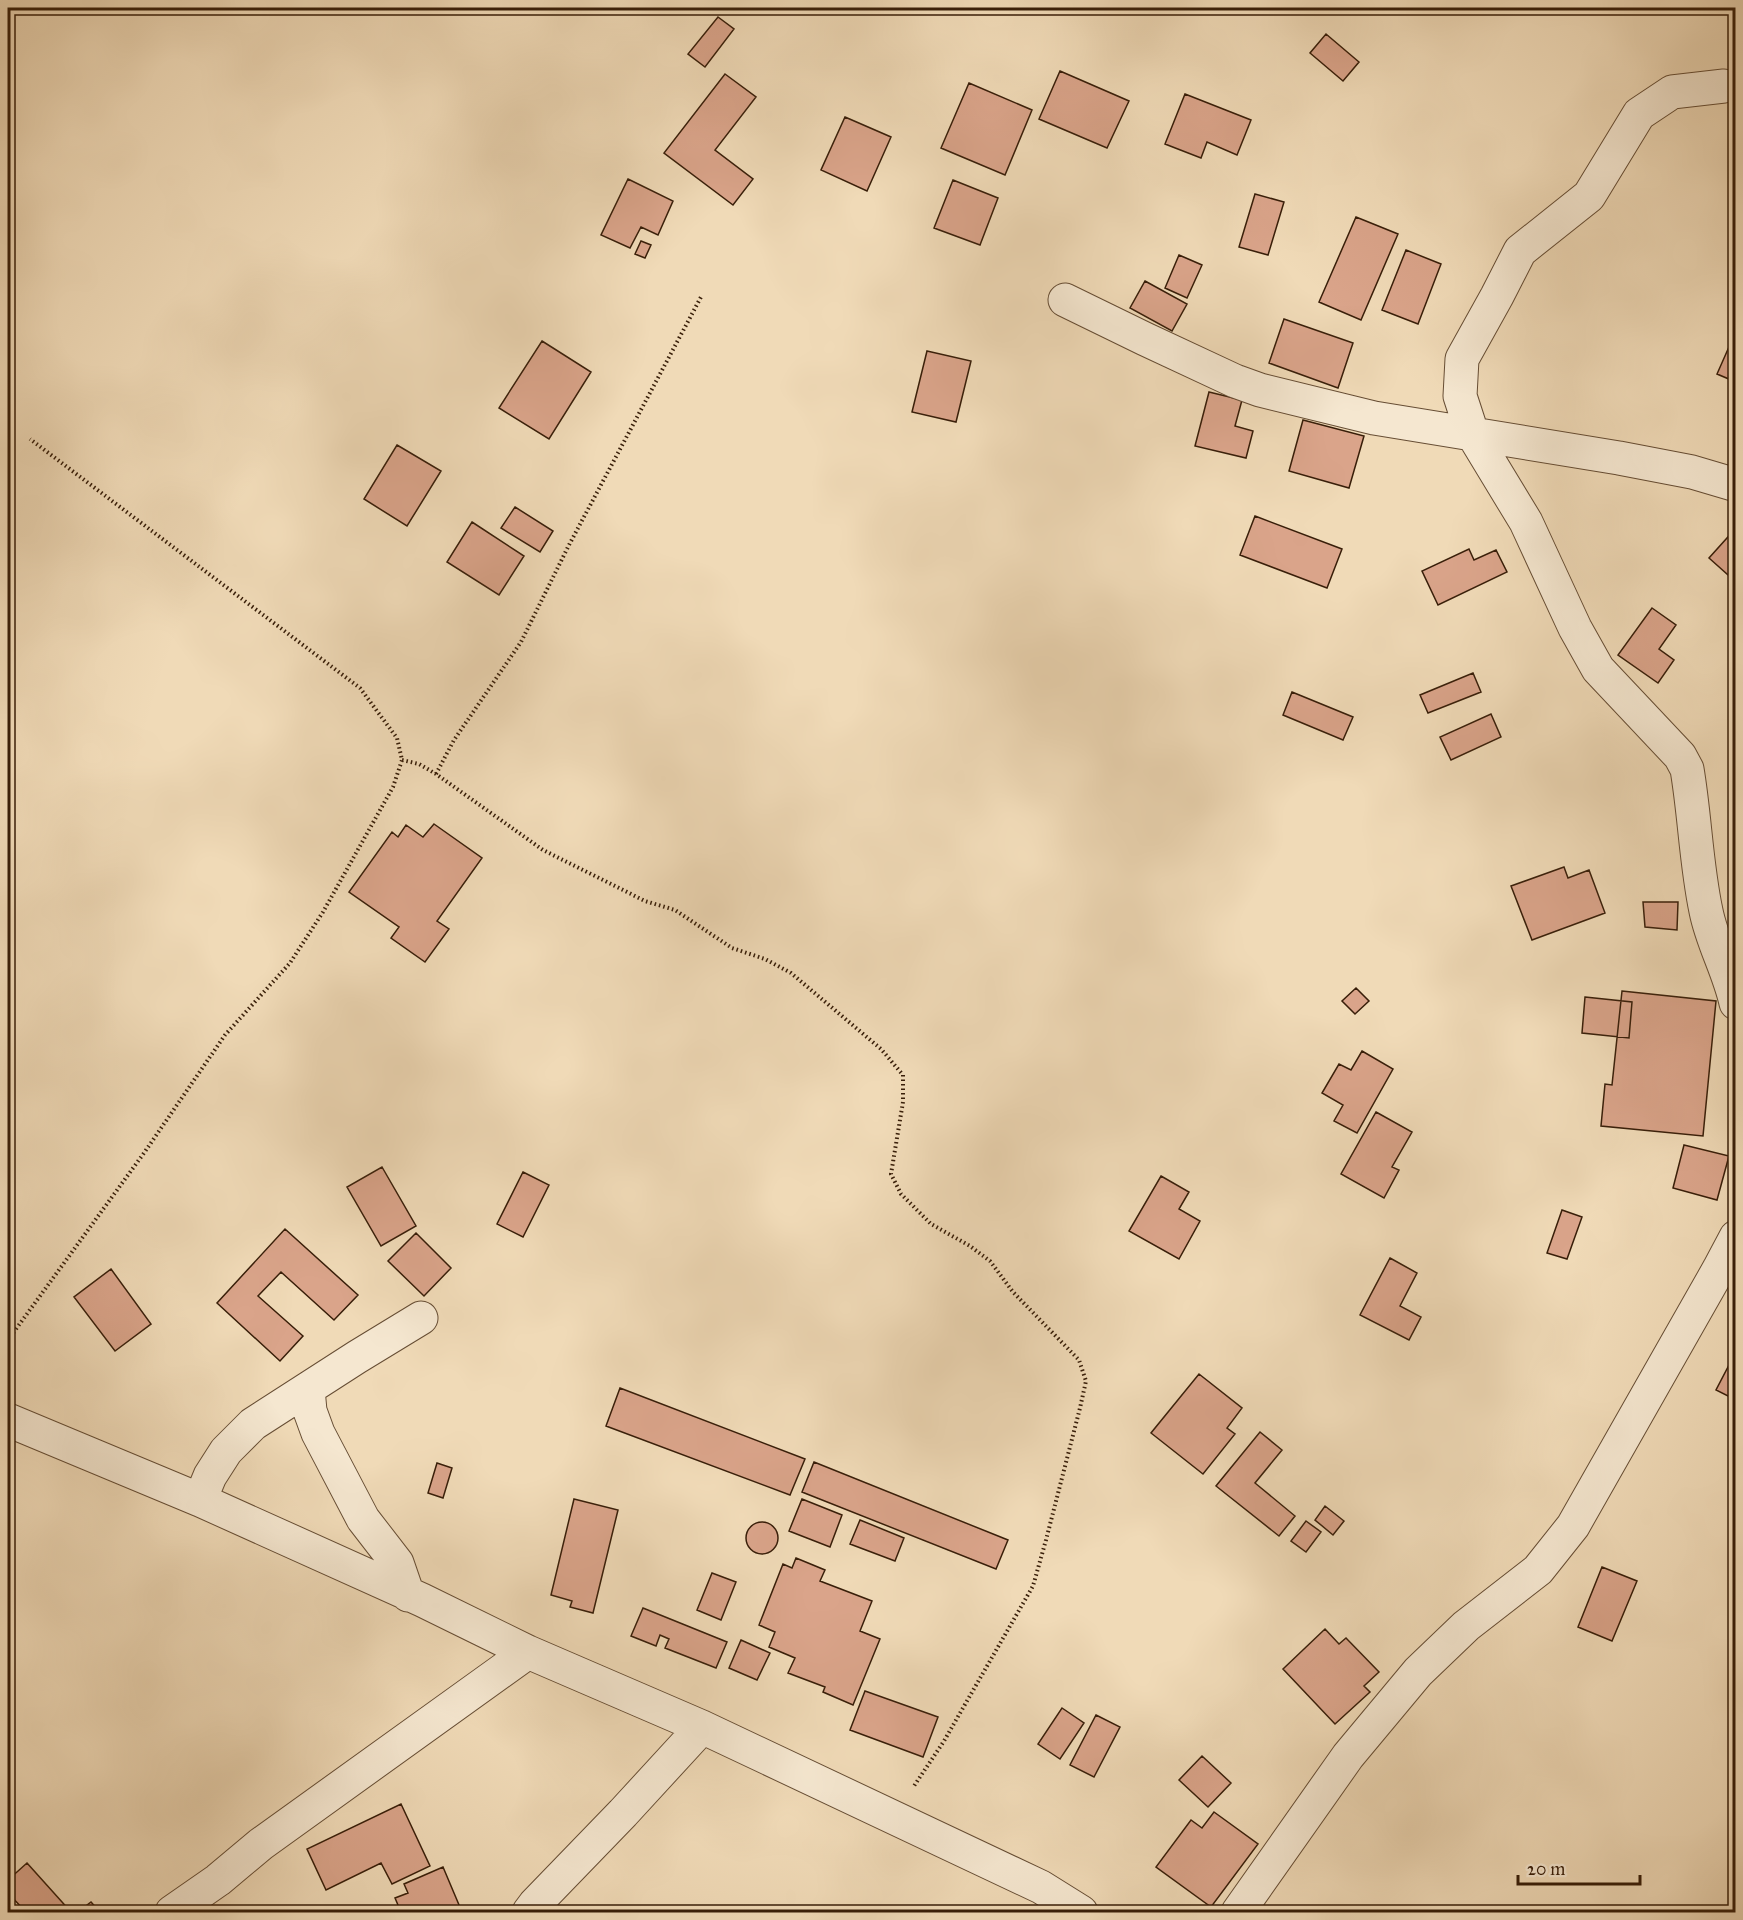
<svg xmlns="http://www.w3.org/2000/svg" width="1743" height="1920" viewBox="0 0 1743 1920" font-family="'IM FELL Great Primer',serif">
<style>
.building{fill:#daa48a;stroke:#381e09;stroke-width:1.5}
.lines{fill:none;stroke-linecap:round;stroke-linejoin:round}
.minor-casing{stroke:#664d34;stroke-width:35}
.path{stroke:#381e09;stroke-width:4;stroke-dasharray:1.5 3;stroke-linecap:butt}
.minor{stroke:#f5e7d0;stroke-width:33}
</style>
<rect width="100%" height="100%" fill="#f0dab7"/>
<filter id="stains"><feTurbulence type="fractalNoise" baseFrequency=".00333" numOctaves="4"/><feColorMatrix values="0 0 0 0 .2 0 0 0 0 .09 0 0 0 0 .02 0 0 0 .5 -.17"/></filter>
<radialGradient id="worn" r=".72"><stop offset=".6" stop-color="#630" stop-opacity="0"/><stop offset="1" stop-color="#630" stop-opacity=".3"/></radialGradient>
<path class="building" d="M718 17 734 29 705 67 688 54Z
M1326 34 1359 62 1343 81 1310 53Z
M1060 71 1129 101 1107 148 1039 119Z
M725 74 756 97 715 150 753 179 733 205 664 153Z
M969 83 1032 110 1005 175 941 148Z
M1185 94 1251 120 1237 155 1207 142 1201 158 1165 144Z
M845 117 891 137 867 191 821 170Z
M628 179 673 201 658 235 641 227 630 248 601 235Z
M953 180 998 198 980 245 934 228Z
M1255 194 1284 202 1268 255 1239 247Z
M1356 217 1398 234 1361 320 1319 302Z
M641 241 651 245 645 258 635 254Z
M1406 250 1441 264 1418 324 1382 310Z
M1179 255 1202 265 1187 298 1165 288Z
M1145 281 1187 304 1172 331 1130 308Z
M1284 319 1353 343 1338 388 1269 363Z
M1736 331V382L1717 374Z
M542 341 591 372 549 439 499 408Z
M927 351 971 361 956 422 912 412Z
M1209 392 1242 400 1235 426 1253 431 1246 458 1195 446Z
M1303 420 1364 436 1349 488 1289 471Z
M397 445 441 471 407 526 364 499Z
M515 507 553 531 540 552 501 528Z
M1255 516 1342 549 1327 588 1240 555Z
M472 522 524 556 499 595 447 562Z
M1736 528V582L1709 558Z
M1469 549 1474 560 1496 550 1507 572 1438 605 1422 571Z
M1652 608 1676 625 1659 649 1674 660 1658 683 1618 655Z
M1473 673 1481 692 1428 713 1420 695Z
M1292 692 1353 717 1343 740 1283 715Z
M1491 714 1501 737 1451 760 1440 737Z
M434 824 482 858 437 921 449 929 425 962 391 938 399 927 349 892 392 832 398 837 406 825 423 837Z
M1564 867 1568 878 1589 870 1605 913 1532 940 1511 886Z
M1643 902H1678L1677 930 1645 927Z
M1356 988 1369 1001 1355 1014 1342 1001Z
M1622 991 1716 1001 1703 1136 1601 1126 1605 1084 1612 1085Z
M1585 997 1632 1002 1629 1038 1582 1033Z
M1362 1051 1393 1069 1357 1133 1334 1121 1343 1105 1322 1093 1339 1064 1351 1070Z
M1376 1112 1412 1132 1392 1167 1399 1170 1384 1198 1341 1174Z
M1684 1145 1729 1156 1717 1200 1673 1188Z
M382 1167 416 1226 381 1246 347 1187Z
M523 1172 549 1185 523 1237 497 1224Z
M1161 1176 1189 1192 1179 1209 1200 1221 1179 1259 1129 1231Z
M1562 1210 1582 1217 1567 1259 1547 1253Z
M285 1229 358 1295 334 1320 281 1272 258 1296 303 1336 280 1361 217 1303Z
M416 1233 451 1268 424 1296 388 1261Z
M1390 1258 1417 1273 1400 1306 1421 1317 1409 1340 1360 1315Z
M111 1269 151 1324 115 1351 74 1297Z
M1729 1365 1736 1369V1400L1716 1390Z
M1199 1374 1242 1408 1227 1428 1235 1434 1203 1474 1151 1433Z
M620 1388 805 1459 790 1495 606 1426Z
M1260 1432 1282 1450 1255 1483 1295 1516 1279 1536 1216 1486Z
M814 1462 1008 1540 996 1569 802 1492Z
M437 1463 452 1468 443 1498 428 1493Z
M574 1499 618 1510 593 1613 570 1607 572 1601 551 1595Z
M802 1499 842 1515 830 1547 789 1531Z
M1325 1506 1344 1521 1333 1535 1315 1520Z
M860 1520 904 1538 895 1561 850 1544Z
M1306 1521 1321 1532 1306 1552 1291 1541Z
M746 1538a16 16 0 1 1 32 0a16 16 0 1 1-32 0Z
M796 1558 825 1570 820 1581 872 1601 860 1631 880 1639 853 1705 823 1692 825 1687 788 1673 795 1658 769 1647 775 1632 759 1625 783 1564 792 1568Z
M1602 1567 1637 1581 1612 1641 1578 1627Z
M712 1573 736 1582 721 1620 697 1610Z
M643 1608 727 1642 716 1668 665 1648 669 1639 660 1635 656 1646 631 1636Z
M1325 1629 1339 1644 1346 1638 1379 1672 1364 1686 1370 1692 1335 1724 1283 1669Z
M741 1640 770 1653 757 1680 729 1668Z
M865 1691 938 1717 923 1757 850 1730Z
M1062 1708 1084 1723 1060 1759 1038 1744Z
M1096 1715 1120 1727 1094 1777 1070 1765Z
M1202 1756 1231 1783 1208 1807 1179 1780Z
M401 1804 430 1866 392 1884 381 1863 326 1890 307 1849Z
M1214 1812 1258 1844 1211 1907 1156 1867 1191 1820 1202 1828Z
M27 1863 71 1912H26L8 1893V1880Z
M443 1867 462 1912H401L395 1898 408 1893 404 1884Z
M91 1902 100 1912H78Z"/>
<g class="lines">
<defs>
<path id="minor" d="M1724 86 1672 92 1639 114 1589 196 1520 251 1497 296 1462 359 1460 396 1472 433 1526 522 1575 628 1598 669 1680 756 1687 769C1695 816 1696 864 1706 911 1712 942 1729 971 1736 1003
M1065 300 1145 339 1235 381 1260 390 1374 418 1619 458 1692 472 1736 485
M308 1389 310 1411 318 1433 363 1519 397 1563 408 1595
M8 1420 200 1500 422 1600 528 1652 702 1727 1041 1887 1081 1912
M200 1500 210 1476 226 1451 253 1424 357 1357 421 1318
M172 1912 218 1880 261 1844 528 1652
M529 1912 535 1904 623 1813 702 1727
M1238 1912 1348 1756 1418 1672 1466 1626 1538 1570 1573 1526 1719 1269 1736 1237"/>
</defs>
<use href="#minor" class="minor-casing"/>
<path class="path" d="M402 760 419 764 436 774 543 850 645 901 675 910 732 948 765 959 791 973 881 1049 903 1075V1102L891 1174 901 1194 931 1224 970 1246 990 1261 1013 1292 1079 1360 1086 1381 1080 1408 1046 1540 1033 1586 944 1741 914 1786
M436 774 454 740 521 642 569 545 701 297
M8 1340 144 1153 225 1035 290 963 323 912 393 787 402 760 397 738 360 688 30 439"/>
<use href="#minor" class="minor"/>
</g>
<rect width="1743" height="1920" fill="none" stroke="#f0dab7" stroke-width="30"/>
<rect x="9" y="9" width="1725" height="1902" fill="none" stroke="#381e09" stroke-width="3"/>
<rect x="15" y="15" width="1713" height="1890" fill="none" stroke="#381e09" stroke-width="1.5"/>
<path d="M1518 1875v9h122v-9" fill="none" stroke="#381e09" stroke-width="3"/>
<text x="1527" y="1875" font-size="18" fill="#381e09" stroke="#f5e7d0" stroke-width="4.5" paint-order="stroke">20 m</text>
<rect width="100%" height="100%" filter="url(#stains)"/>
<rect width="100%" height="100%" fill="url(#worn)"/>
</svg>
